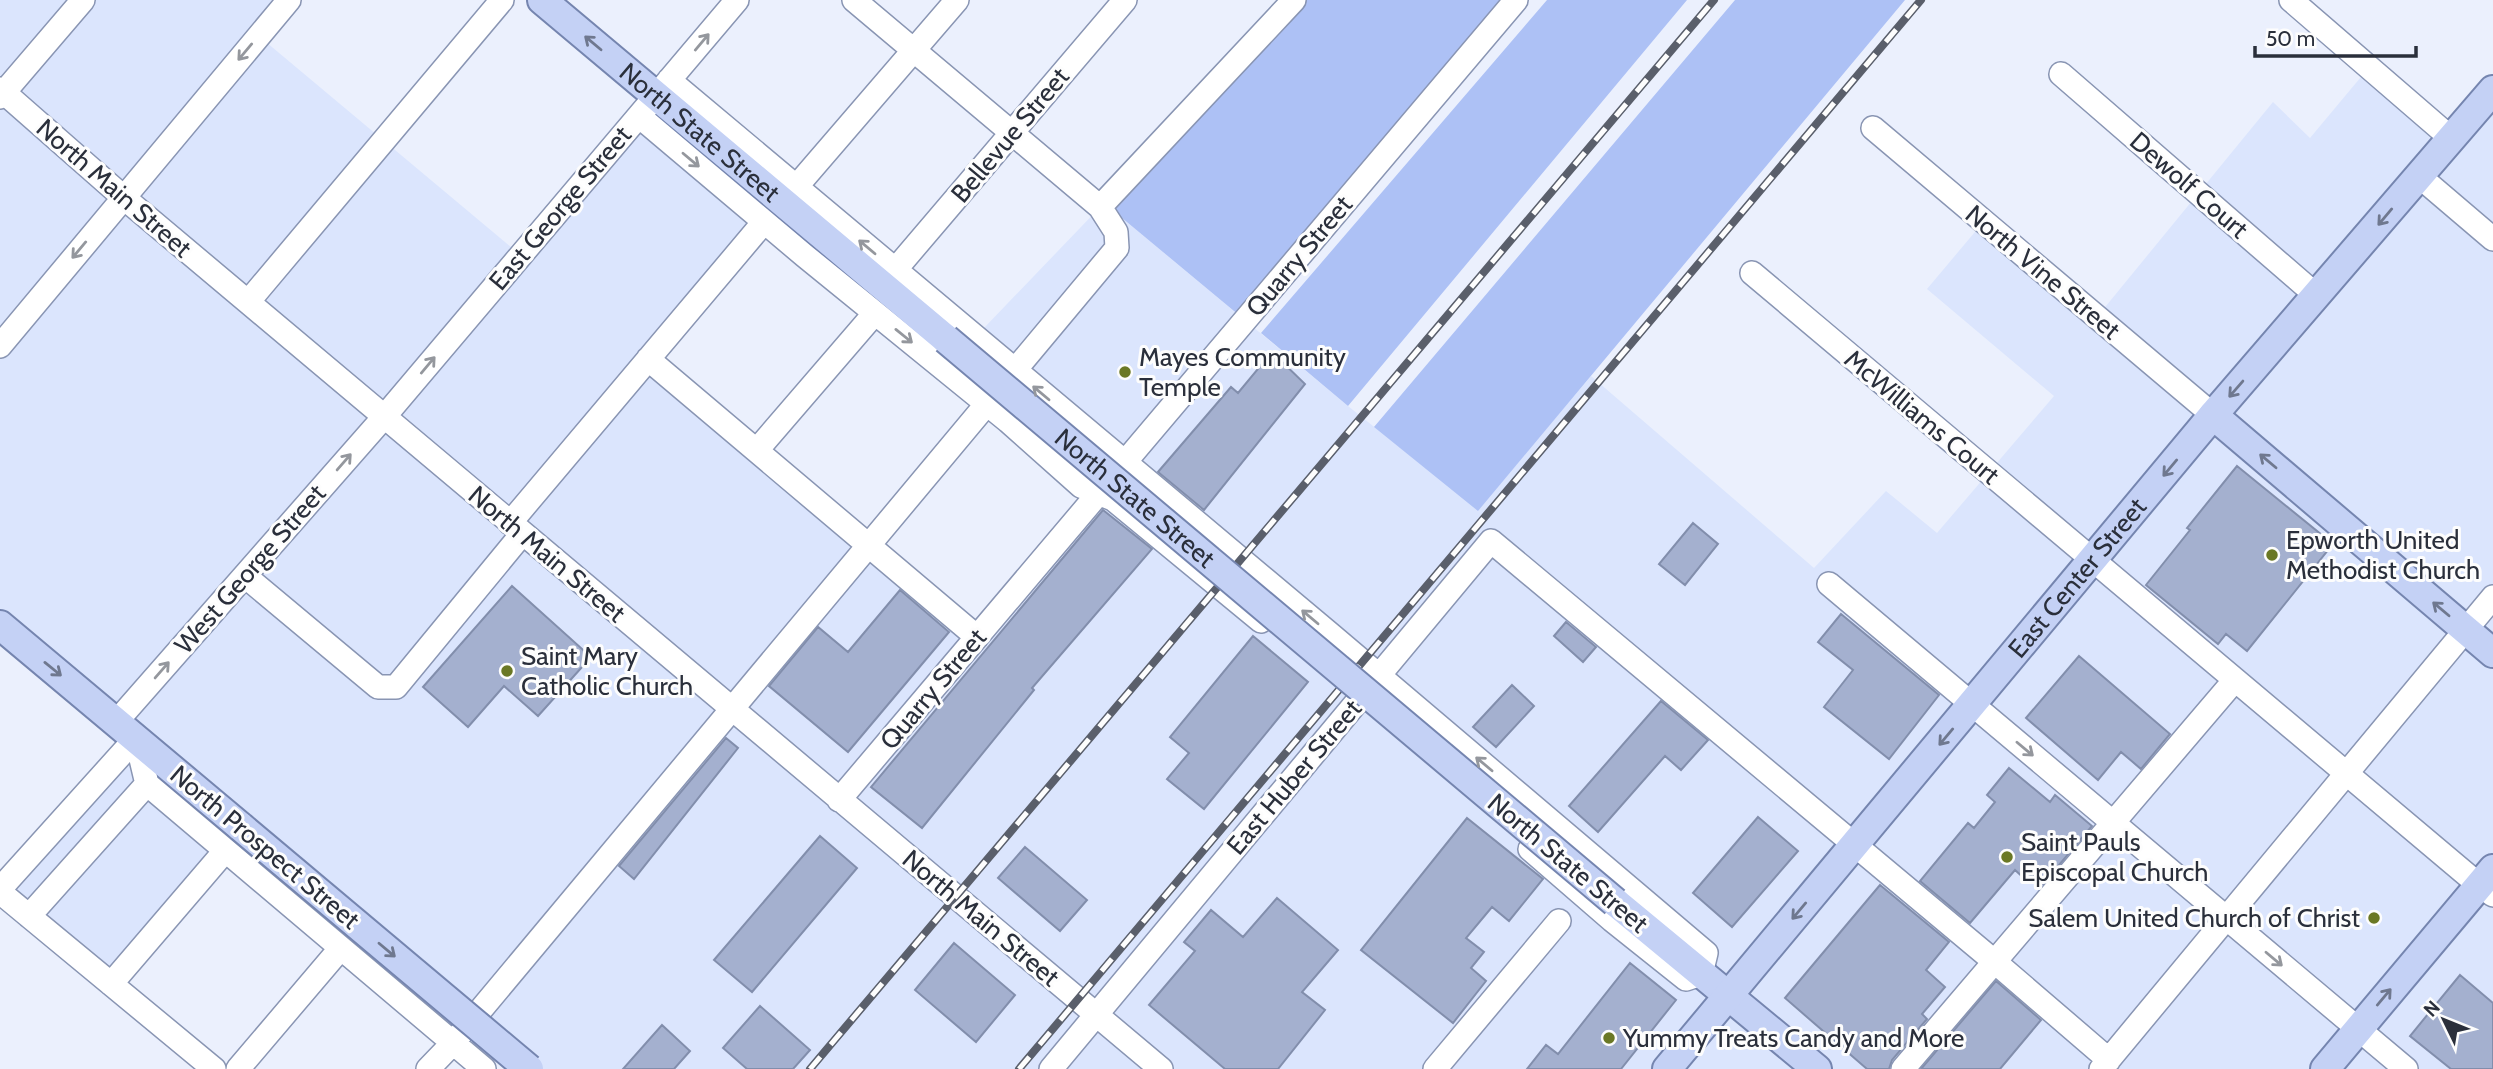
<svg xmlns="http://www.w3.org/2000/svg" width="2493" height="1069" viewBox="0 0 2493 1069" font-family="Cabin,sans-serif">
<style>
.built{fill:#dbe5fd}
.green{fill:#adc1f5}
.building{fill:#a4b0cf;stroke:#828eac;stroke-width:2}
.lines{fill:none;stroke-linecap:round;stroke-linejoin:round}
.minor-casing{stroke:#8995b3;stroke-width:26}
.major-casing{stroke:#7585af;stroke-width:32}
.minor{stroke:#fff;stroke-width:23}
.major{stroke:#c4d1f5;stroke-width:28}
.rail-casing{stroke:#5a5f6b;stroke-width:8}
.rail{stroke:#fdfdfd;stroke-width:5;stroke-dasharray:16;stroke-linecap:butt}
.major-bridge-casing{stroke:#7585af;stroke-width:32;stroke-linecap:butt}
.major-bridge{stroke:#c4d1f5;stroke-width:28}
.oneway{stroke:#94979d}
.oneway2{stroke:#6f788f}
.poi-dot{fill:#6a7825;stroke:#fdfdfd;stroke-width:2.5}
.labels{text-anchor:middle;stroke-width:6;stroke-linejoin:round;paint-order:stroke}
.street-label{font-size:26px;fill:#2a2f3b;stroke:#fdfdfd}
.poi-label{font-size:26px;fill:#2a2f3b;stroke:#fdfdfd;text-anchor:start}
</style>
<rect width="100%" height="100%" fill="#ebf0fd"/>
<path class="built" d="M0 0H290L260 37 523 257 655 94 771 193 641 355 980 643 1115 481 961 352 1104 203 1348 406 1478 510 1591 376 1814 568 1886 491 1937 533 2054 396 1927 289 1985 220 2097 317 2273 102 2310 138 2371 65 2460 142 2493 104V1069H520L243 835 111 988 2 892 136 738 0 626Z"/>
<path class="green" d="M1288 0H1515L1240 316 1104 203Z
M1547 0H1687L1348 406 1261 333Z
M1735 0H1905L1478 511 1374 427Z"/>
<path class="building" d="M1272 352 1305 384 1204 510 1158 472 1231 387 1238 393Z
M2237 466 2333 544 2247 651 2226 634 2218 644 2146 585 2190 530 2187 528Z
M1103 510 1152 549 1032 688 1034 690 922 828 871 787Z
M1693 523 1718 544 1685 585 1659 564Z
M512 586 591 657 538 716 504 686 468 727 423 687Z
M900 590 949 632 848 752 769 686 818 627 848 652Z
M1841 614 1939 695 1889 759 1824 707 1853 670 1818 642Z
M1566 622 1596 647 1583 662 1554 636Z
M1253 636 1308 682 1204 809 1167 779 1189 753 1170 737Z
M2079 656 2170 734 2141 769 2121 752 2098 780 2026 718Z
M1512 685 1534 706 1496 747 1473 727Z
M1661 701 1708 740 1681 770 1665 756 1598 832 1569 806Z
M726 738 738 748 634 879 619 866Z
M2009 768 2050 802 2055 795 2092 826 2043 884 2032 874 2027 881 2015 870 1970 923 1920 881 1968 823 1974 828 1995 802 1987 795Z
M1758 817 1798 851 1732 927 1693 893Z
M1467 818 1543 879 1509 921 1492 907 1466 938 1484 952 1471 968 1486 981 1453 1023 1361 950Z
M820 836 857 868 752 992 714 960Z
M1025 847 1087 900 1060 931 998 878Z
M1880 885 1949 942 1926 970 1945 987 1922 1014 1927 1019 1892 1060 1889 1069H1867L1785 998Z
M1277 898 1338 950 1302 992 1325 1010 1278 1069H1225L1149 1005 1195 951 1184 942 1211 910 1243 937Z
M954 943 1015 995 976 1042 915 990Z
M1630 963 1676 1000 1621 1069H1527L1546 1045 1558 1054Z
M2460 975 2493 1003V1069H2451L2410 1036Z
M1996 981 2041 1020 2000 1069H1921Z
M760 1006 810 1050 793 1069H747L723 1048Z
M662 1025 690 1051 674 1069H623Z"/>
<g class="lines">
<defs>
<path id="minor" d="M2291 0 2452 139
M2061 74 2317 296
M669 80 1330 634 1706 953 1701 974 1686 979 1612 920 1530 849
M0 89 123 197 1161 1069
M0 97 83 0
M639 116 805 256 1008 421 1081 486 1113 499 1261 621
M1873 128 2213 415
M2419 176 2493 239
M796 187 957 0
M1100 207 1294 0
M895 270 1125 0
M1752 273 2479 885 2493 895
M248 302 502 0
M0 346 289 0
M648 359 977 637
M757 450 875 313
M510 523 764 222
M245 576 378 687H396L522 534
M1829 584 2406 1069
M117 721 384 417 737 0
M136 738 147 784 484 1069
M839 800 1516 0
M0 889 136 738
M0 892 214 1069
M29 916 147 784
M111 984 225 851
M238 1069 340 949
M428 1069 453 1043 1117 248 1116 232 1100 207 854 0
M1051 1069 1491 541 1995 962 2109 1060
M1435 1069 1559 921
M1903 1069 2234 681
M2101 1069 2493 597"/>
<g id="major">
<path id="s1" d="M542 0 946 339"/>
<path d="M2213 415 2493 653"/>
<path d="M0 625 241 827"/>
<path d="M1615 902 1817 1069"/>
<path id="s2" d="M1667 1069 2213 415 2493 90"/>
<path d="M2325 1069 2493 869"/>
</g>
</defs>
<use href="#minor" class="minor-casing"/>
<use href="#major" class="major-casing"/>
<use href="#minor" class="minor"/>
<use href="#major" class="major"/>
<defs>
<path id="rail" d="M810 1069 1714 0
M1019 1069 1921 0"/>
</defs>
<use href="#rail" class="rail-casing"/>
<use href="#rail" class="rail"/>
<defs>
<g id="major-bridge">
<path id="s3" d="M946 339 1615 902"/>
<path d="M241 827 529 1069"/>
</g>
</defs>
<use href="#major-bridge" class="major-bridge-casing"/>
<use href="#major-bridge" class="major-bridge"/>
</g>
<defs><path id="oneway-shaft" d="M-6 0H5M1.5-3L5.5 0L1.5 3" fill="none" stroke-width="1.6" stroke-linecap="round" stroke-linejoin="round" transform="scale(1.75)"/></defs>
<g class="oneway">
<use href="#oneway-shaft" transform="translate(702 42) rotate(-50)"/>
<use href="#oneway-shaft" transform="translate(245 52) rotate(130)"/>
<use href="#oneway-shaft" transform="translate(691 160) rotate(40)"/>
<use href="#oneway-shaft" transform="translate(867 247) rotate(-140)"/>
<use href="#oneway-shaft" transform="translate(79 250) rotate(130)"/>
<use href="#oneway-shaft" transform="translate(904 336) rotate(39)"/>
<use href="#oneway-shaft" transform="translate(428 365) rotate(-50)"/>
<use href="#oneway-shaft" transform="translate(1041 393) rotate(-140)"/>
<use href="#oneway-shaft" transform="translate(344 462) rotate(-49)"/>
<use href="#oneway-shaft" transform="translate(1310 617) rotate(-140)"/>
<use href="#oneway-shaft" transform="translate(162 670) rotate(-49)"/>
<use href="#oneway-shaft" transform="translate(2025 749) rotate(40)"/>
<use href="#oneway-shaft" transform="translate(1484 764) rotate(-140)"/>
<use href="#oneway-shaft" transform="translate(2274 959) rotate(40)"/>
</g>
<g class="oneway2">
<use href="#oneway-shaft" transform="translate(593 43) rotate(-140)"/>
<use href="#oneway-shaft" transform="translate(2385 217) rotate(130)"/>
<use href="#oneway-shaft" transform="translate(2236 389) rotate(131)"/>
<use href="#oneway-shaft" transform="translate(2268 461) rotate(-140)"/>
<use href="#oneway-shaft" transform="translate(2170 468) rotate(130)"/>
<use href="#oneway-shaft" transform="translate(2441 609) rotate(-140)"/>
<use href="#oneway-shaft" transform="translate(53 669) rotate(39)"/>
<use href="#oneway-shaft" transform="translate(1946 737) rotate(130)"/>
<use href="#oneway-shaft" transform="translate(1799 911) rotate(130)"/>
<use href="#oneway-shaft" transform="translate(387 950) rotate(40)"/>
<use href="#oneway-shaft" transform="translate(2384 997) rotate(-50)"/>
</g>
<g class="poi-dot">
<circle cx="1125" cy="372" r="7"/>
<circle cx="2272" cy="555" r="7"/>
<circle cx="507" cy="671" r="7"/>
<circle cx="2007" cy="857" r="7"/>
<circle cx="2374" cy="918" r="7"/>
<circle cx="1609" cy="1038" r="7"/>
</g>
<g class="labels">
<g class="street-label">
<text dy="9" stroke="none"><textPath href="#s1" startOffset="206">North State Street</textPath></text>
<text transform="translate(1010 135) rotate(-50)" y="9">Bellevue Street</text>
<text transform="translate(2189 185) rotate(41)" y="9">Dewolf Court</text>
<text transform="translate(114 188) rotate(41)" y="9">North Main Street</text>
<text transform="translate(560 208) rotate(-50)" y="9">East George Street</text>
<text transform="translate(1299 256) rotate(-50)" y="9">Quarry Street</text>
<text transform="translate(2043 272) rotate(40)" y="9">North Vine Street</text>
<text transform="translate(1922 417) rotate(40)" y="9">McWilliams Court</text>
<text dy="9" stroke="none"><textPath href="#s3" startOffset="247">North State Street</textPath></text>
<text transform="translate(547 554) rotate(40)" y="9">North Main Street</text>
<text transform="translate(250 569) rotate(-49)" y="9">West George Street</text>
<text dy="9" stroke="none"><textPath href="#s2" startOffset="640">East Center Street</textPath></text>
<text transform="translate(933 689) rotate(-50)" y="9">Quarry Street</text>
<text transform="translate(1294 777) rotate(-50)" y="9">East Huber Street</text>
<text transform="translate(265 847) rotate(40)" y="9">North Prospect Street</text>
<text transform="translate(1568 863) rotate(40)" y="9">North State Street</text>
<text transform="translate(981 918) rotate(40)" y="9">North Main Street</text>
</g>
<g class="poi-label">
<text x="1139" y="366">Mayes Community<tspan x="1139" dy="30">Temple</tspan></text>
<text x="2286" y="549">Epworth United<tspan x="2286" dy="30">Methodist Church</tspan></text>
<text x="521" y="665">Saint Mary<tspan x="521" dy="30">Catholic Church</tspan></text>
<text x="2021" y="851">Saint Pauls<tspan x="2021" dy="30">Episcopal Church</tspan></text>
<text x="2360" y="927" text-anchor="end">Salem United Church of Christ</text>
<text x="1623" y="1047">Yummy Treats Candy and More</text>
</g>
</g>
<g transform="translate(2444 1020) rotate(313)" stroke="#fdfdfd" stroke-width="5" paint-order="stroke">
<path d="M0-5L12 26L0 18L-12 26Z" fill="#2a2f3b"/>
<text y="-10" font-size="19" font-weight="bold" text-anchor="middle" fill="#2a2f3b">N</text>
</g>
<path d="M2255 46v10h161v-10" fill="none" stroke="#2a2f3b" stroke-width="3.5"/>
<text x="2266" y="46" font-size="21" fill="#2a2f3b" stroke="#fdfdfd" stroke-width="5" paint-order="stroke">50 m</text>
</svg>
